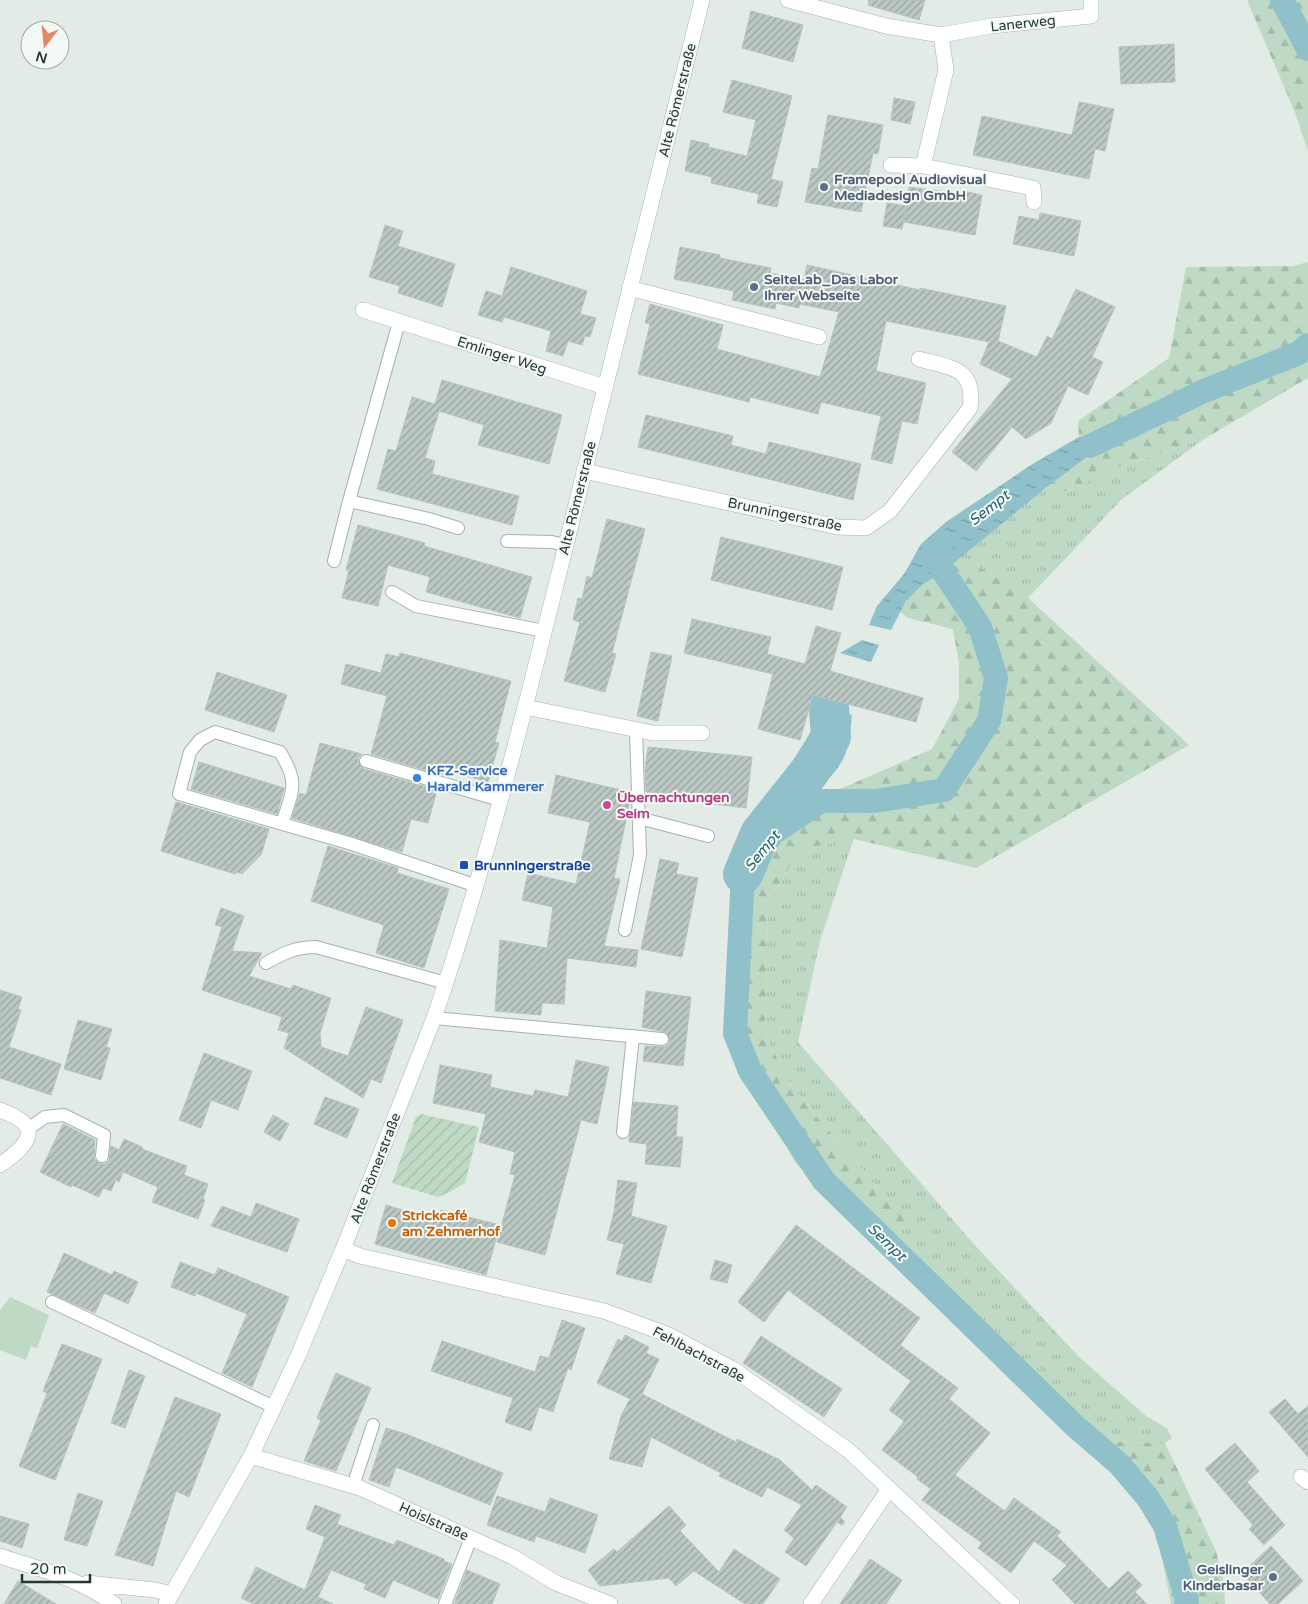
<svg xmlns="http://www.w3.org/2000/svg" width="1308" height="1604" viewBox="0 0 1308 1604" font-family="'Varela Round',sans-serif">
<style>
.grass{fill:url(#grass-tufts)}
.forest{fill:url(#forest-firs)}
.park{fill:#bedac5}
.garden{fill:url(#garden-furrows)}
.water{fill:url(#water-ripples)}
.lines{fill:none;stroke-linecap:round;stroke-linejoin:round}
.canal{stroke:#90c1cb;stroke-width:24}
.river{stroke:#90c1cb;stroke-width:40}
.building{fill:url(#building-hatch);stroke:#b6c4be}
.lane-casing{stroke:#a6b2ae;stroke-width:14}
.street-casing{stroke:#a6b2ae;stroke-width:16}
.secondary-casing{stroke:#a2b6af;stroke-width:16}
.lane{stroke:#fff;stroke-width:12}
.street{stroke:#fff;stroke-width:15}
.secondary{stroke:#fff;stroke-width:15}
.service-dot{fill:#5c6f8a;stroke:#f3f8f5;stroke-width:2}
.shop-dot{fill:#3f7fe0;stroke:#f3f8f5;stroke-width:2}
.hotel-dot{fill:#d1479c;stroke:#f3f8f5;stroke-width:2}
.transit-dot{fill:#1a4fb4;stroke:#f3f8f5;stroke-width:2}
.food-dot{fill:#e8710a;stroke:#f3f8f5;stroke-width:2}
.labels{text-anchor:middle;stroke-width:4;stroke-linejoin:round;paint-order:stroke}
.street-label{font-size:14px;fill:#243a35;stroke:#f3f8f5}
.service-label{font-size:14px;font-weight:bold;fill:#4e5e75;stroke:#f3f8f5;text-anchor:start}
.shop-label{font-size:14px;font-weight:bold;fill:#366cbe;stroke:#f3f8f5;text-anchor:start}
.hotel-label{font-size:14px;font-weight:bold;fill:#b23c85;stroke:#f3f8f5;text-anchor:start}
.transit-label{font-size:14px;font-weight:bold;fill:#164399;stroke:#f3f8f5;text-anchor:start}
.food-label{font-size:14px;font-weight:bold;fill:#c56008;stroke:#f3f8f5;text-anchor:start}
.water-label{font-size:15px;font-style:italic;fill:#246370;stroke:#f3f8f5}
</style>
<defs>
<pattern id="grass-tufts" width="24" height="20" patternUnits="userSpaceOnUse" patternTransform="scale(1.25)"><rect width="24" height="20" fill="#bedac5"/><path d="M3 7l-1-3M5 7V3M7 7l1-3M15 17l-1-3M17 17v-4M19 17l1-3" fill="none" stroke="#a3bcaa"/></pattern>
<pattern id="forest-firs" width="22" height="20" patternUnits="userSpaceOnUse" patternTransform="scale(1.25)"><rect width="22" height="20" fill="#bedac5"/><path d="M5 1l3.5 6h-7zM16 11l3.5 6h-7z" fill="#a3bcaa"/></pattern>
<pattern id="garden-furrows" width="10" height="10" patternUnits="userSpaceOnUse" patternTransform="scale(1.25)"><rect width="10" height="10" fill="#bedac5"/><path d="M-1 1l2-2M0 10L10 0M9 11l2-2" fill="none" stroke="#a3bcaa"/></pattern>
<pattern id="water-ripples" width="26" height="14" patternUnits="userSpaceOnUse" patternTransform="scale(1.25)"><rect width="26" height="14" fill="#90c1cb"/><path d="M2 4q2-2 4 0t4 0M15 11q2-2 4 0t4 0" fill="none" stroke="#759ea6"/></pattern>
<pattern id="building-hatch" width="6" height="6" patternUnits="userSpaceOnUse" patternTransform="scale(1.25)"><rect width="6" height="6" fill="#bbc8c3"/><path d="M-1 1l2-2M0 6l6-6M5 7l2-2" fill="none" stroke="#98a39f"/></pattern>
</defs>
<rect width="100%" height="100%" fill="#e3ebe7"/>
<path class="grass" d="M1204 439 1121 500 1028 598 969 560 948 568 1047 487 1070 492 1106 471Z
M854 838 820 941 798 1042 973 1243 1079 1357 1146 1416 1167 1428 1172 1438 1165 1443 1104 1441 893 1235 913 1224 883 1194 793 1089 765 1035 768 906 799 849Z"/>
<path class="forest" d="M1247 0H1308V151L1296 115Z
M1308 262V378L1204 439 1106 471 1070 492 1047 487 1079 437 1078 421 1169 358 1186 267 1293 266Z
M969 560 1028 598 1189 745 976 868 854 839 799 849 768 906 765 1035 793 1089 883 1194 914 1224 893 1235 796 1164 743 1069 735 875 752 823 831 793 932 749 959 699V663L953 629 908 618 900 612C913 585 942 570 969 560Z
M1104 1441 1165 1443 1216 1551 1224 1583 1225 1604H1171L1157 1533Z"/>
<path class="park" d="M10 1297 49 1315 37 1348 31 1346 26 1360 0 1350V1310Z"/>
<path class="garden" d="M421 1114 479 1127 465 1183 448 1193 438 1197 392 1183 416 1117Z"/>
<path class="water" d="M1118 433 1047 487 948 568 922 585 906 601 891 630 869 625 877 606 904 574 921 544 946 522 1034 463 1079 437Z
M862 640 879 645 871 662 840 653Z
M813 703 852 715C850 728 850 744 844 757 830 788 791 806 765 826L769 804 799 765 809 747 812 725 810 716Z"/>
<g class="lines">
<path class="canal" d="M1282 0 1308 49
M1090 446 1204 391 1299 353 1308 345
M942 544 934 551 943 571 980 627 996 678 989 721 944 790 875 801H821L773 833 743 874 735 1033 750 1071 824 1181 1075 1426 1119 1464 1148 1498 1165 1526 1187 1600 1186 1604"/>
<path class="river" d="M743 874 760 834 810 771 831 737 829 708"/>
</g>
<path class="building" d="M869 0H925L919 20 868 5Z
M751 11 803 25 793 62 742 48Z
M1174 44 1175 82 1121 84 1119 47Z
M732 80 792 96 771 179 783 182 777 207 757 203 759 194 711 183 712 177 685 171 691 140 709 144 708 147 747 156 756 120 723 112Z
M894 98 915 102 910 124 891 120Z
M1079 102 1114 109 1105 151 1095 149 1089 179 973 155 982 116 1072 135Z
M828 115 883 125 878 154 873 153 861 212 805 202 812 168 818 169Z
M909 187 962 194V191L982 195 975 235 904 222 906 209 902 229 883 226 887 203 906 206Z
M1040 213 1081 221 1074 256 1013 244 1019 216 1039 220Z
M385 225 403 231 398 246 455 264 442 307 398 293 400 286 369 277Z
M680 247 720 255V258L771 268 770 273 804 280 807 265 920 290V288L1006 306 998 341 1037 357 1047 336 1052 339 1076 289 1115 307 1092 357 1103 362 1088 395 1068 386 1051 423 1026 439 1012 427 976 471 952 452 1012 379 980 364 989 342 886 321 876 371 926 383 917 424 902 421 892 464 871 459 881 416 821 402 818 414 750 397 749 402 638 374 650 324 645 323 650 304 723 325 717 349 820 377 839 312 800 304 799 308 776 303 775 309 732 300 734 291 674 279Z
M511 267 587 291 580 314 596 318 590 337 585 336 582 345 568 341 563 356 546 351 551 331 504 317 502 322 478 315 486 291 502 296Z
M442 380 562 415 549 464 478 445 484 425 439 411 425 458 435 461 432 474 519 496 512 525 377 489 388 449 396 451 412 397 435 404Z
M646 415 733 436 731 445 766 454 769 442 861 464 853 500 638 447Z
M607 519 645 529 612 653 616 654 605 692 564 681 580 622 573 620 578 598 582 599 587 576 592 578Z
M358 525 425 543 424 546 532 577 520 618 426 592 430 577 388 565 378 606 342 598 349 570H346Z
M721 537 843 567 832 610 711 580Z
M692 619 771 637 767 654 805 664 816 626 841 633 830 671 923 698 916 722 813 695 800 740 758 729 773 674 684 653Z
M651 652 672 656 658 721 637 716Z
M400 653 511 681 495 742 499 743 488 782 443 769 442 775 371 754 387 696 341 684 346 664 381 673 386 654 399 657Z
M217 672 287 695 274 732 205 710Z
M320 743 362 754 358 758V762L364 769 437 790 428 823 411 819 402 852 292 818 300 793 306 795Z
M648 747 752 757 746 808 673 799V795L646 792 645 767Z
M199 762 284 788 277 814 191 789Z
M556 775 630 792V800L614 878 620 879 604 946 638 950 636 967 567 958 564 1004 542 1003 541 1015 495 1011 500 940 547 948 553 907 522 900 528 873 576 884 590 822 548 813Z
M176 802 269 829 261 855 242 874 236 872 235 874 161 851Z
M328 846 398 868 397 873 449 889 424 968 376 953 384 925 311 901Z
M660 859 679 863 676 874 698 878 682 957 641 949Z
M221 908 244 916 232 951 262 953 249 976 291 989 293 985 331 998 320 1033 321 1047 348 1056 366 1007 403 1020 381 1083 371 1079 363 1098 284 1048 289 1033 278 1030 282 1017 202 990 222 927 215 925Z
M0 990 22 997 18 1009 21 1010 9 1047 61 1064 51 1095 0 1078Z
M646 991 691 997 683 1066 643 1061 645 1046 665 1047 669 1043 670 1039 666 1032 642 1027Z
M78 1020 112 1029 106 1047 110 1048 101 1080 64 1069Z
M204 1053 252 1071 238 1110 211 1100 201 1128 179 1120Z
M576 1060 609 1067 597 1124 581 1120 545 1255 497 1242 515 1175 510 1174 515 1152 479 1142 486 1114 433 1103 440 1065 492 1075 490 1087 533 1096 535 1090 568 1097Z
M325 1097 359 1109 347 1138 314 1124Z
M634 1102 678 1106 676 1137H683L680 1167 645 1164 647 1144 629 1142Z
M273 1115 289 1124 280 1141 264 1132Z
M63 1124 95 1140 94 1159 101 1164H105L109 1160 111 1146 119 1150 124 1139 142 1147V1149L187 1166 184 1175 208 1184 203 1199 205 1200 198 1219 152 1202 158 1187 123 1172 119 1182 116 1180 111 1191 103 1188 99 1197 72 1185 71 1187 40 1172Z
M618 1180 637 1183 631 1216 667 1226 651 1283 616 1274 624 1244 607 1240 614 1212Z
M256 1203 299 1219 287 1252 211 1226 222 1206 251 1217Z
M386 1205 438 1221 441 1210 500 1225 486 1275 375 1244Z
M796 1225 920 1318 900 1345 958 1388 949 1399 990 1433 955 1475 1005 1511 1014 1498 1061 1532 1057 1536 1109 1589 1128 1571 1142 1585 1135 1592 1147 1604H1075L1052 1580 1067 1565 1034 1541 1011 1573 978 1548 982 1543 922 1500 931 1489 917 1479 918 1477 882 1450 904 1421 889 1410 911 1381 788 1290 764 1322 738 1302Z
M64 1253 112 1275 114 1271 138 1282 128 1304 104 1293 95 1313 47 1292Z
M715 1260 732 1265 727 1283 710 1279Z
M180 1262 215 1275 218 1268 289 1297 252 1387 222 1373 247 1314 196 1293 195 1296 171 1287Z
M562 1320 585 1328 571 1370 568 1368 553 1412 539 1407 531 1431 505 1422 513 1398 431 1371 442 1341 535 1372 540 1356 549 1358Z
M625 1335 649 1347 646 1353 659 1359 642 1394 736 1442 737 1439 780 1460 812 1490 816 1485 847 1507 840 1517 845 1522 842 1525 837 1522 806 1566 785 1552 794 1538 784 1530 802 1505 767 1487 762 1497 719 1476 721 1473 651 1437 642 1467 609 1459 621 1416 630 1399 597 1383 618 1339 622 1341Z
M761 1336 842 1389 824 1417 743 1363Z
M62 1344 102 1359 55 1480 19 1466 47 1393 43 1391Z
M129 1370 145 1376 125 1428 111 1423Z
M336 1373 371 1388 336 1471 304 1461 321 1420 317 1418Z
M175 1397 221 1414 189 1497 176 1491 153 1566 115 1555Z
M1285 1399 1298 1414 1308 1406V1457L1269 1412Z
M386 1428 406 1434 503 1473 490 1505 396 1467 389 1487 369 1480Z
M1235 1443 1259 1471 1247 1482 1285 1525 1264 1545 1249 1529 1253 1525 1205 1469Z
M78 1493 103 1501 87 1546 64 1540Z
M497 1496 545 1512 550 1498 598 1515 585 1553 536 1536 534 1542 487 1525Z
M315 1505 341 1515 337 1524 394 1545 397 1540 444 1559V1561L452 1564 438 1599 393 1580 385 1598 364 1589 366 1584 331 1570 318 1597 333 1604H254L241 1598 256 1567 305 1590 325 1537 306 1529Z
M669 1506 686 1525 680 1531 719 1572 734 1549 780 1579 763 1604H745L694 1571 676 1586 669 1578 600 1586 588 1570 614 1549 617 1552Z
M0 1516 29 1524 22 1548 0 1541Z
M1271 1546 1303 1581 1278 1604H1270L1242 1573Z
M870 1559 902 1580 886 1604H840Z
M467 1570 500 1584 492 1604H454Z
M18 1581 56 1604H4Z"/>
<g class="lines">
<defs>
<path id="lane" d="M349 501 429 519 458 528
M507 541 552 542 565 545
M334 561 349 501 399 322
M392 592 416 606 544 631
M366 761 500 800
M639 818 708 836
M282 824C292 791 300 784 280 752L215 732 200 740 190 752 179 794 352 844 477 886
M625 930 640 855 636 730
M266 963C284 953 295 947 316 947L446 983
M434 1018 662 1039
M28 1129 45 1117 64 1115 104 1135 102 1156
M623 1132 633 1036
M52 1302 274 1407
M353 1486 373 1425
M445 1604 471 1538"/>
<path id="street" d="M788 0 886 26 941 35 991 26 1091 16V0
M891 165 923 166 1033 188 1034 202
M923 166 946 70 941 35
M629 288 819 337
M363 310 605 387
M584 471 838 527 866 528 890 511 970 408C976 367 951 368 919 359
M525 707 653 733H702
M0 1110C44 1126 31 1143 0 1165
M343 1249 360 1256 604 1311 669 1335 733 1369 848 1450 1012 1604
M251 1456 360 1488 513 1557 556 1583 610 1604
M1301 1477 1308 1482
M0 1556C39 1569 81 1579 114 1604
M87 1583 155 1590 172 1594
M811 1604 889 1489"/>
<path id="secondary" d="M166 1604 251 1456 298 1356 343 1249 434 1018C489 858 529 693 570 529 613 352 658 176 702 0"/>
</defs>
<use href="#lane" class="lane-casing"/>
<use href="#street" class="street-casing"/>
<use href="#secondary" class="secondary-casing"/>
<use href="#lane" class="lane"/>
<use href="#street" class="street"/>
<use href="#secondary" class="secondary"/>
</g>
<g class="service-dot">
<circle cx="824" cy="187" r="5"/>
<circle cx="754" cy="287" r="5"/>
<circle cx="1273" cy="1577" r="5"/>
</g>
<circle class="shop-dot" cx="417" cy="778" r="5"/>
<circle class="hotel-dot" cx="607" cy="805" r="5"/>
<rect class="transit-dot" x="459" y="860" width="10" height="10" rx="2.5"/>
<circle class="food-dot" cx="392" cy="1223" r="5"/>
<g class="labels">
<g class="street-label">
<text transform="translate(1023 23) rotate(-6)" y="5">Lanerweg</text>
<text transform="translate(677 100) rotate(-76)" y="5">Alte Römerstraße</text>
<text transform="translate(502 355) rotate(18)" y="5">Emlinger Weg</text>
<text transform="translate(577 498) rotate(-76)" y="5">Alte Römerstraße</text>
<text transform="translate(785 514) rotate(12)" y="5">Brunningerstraße</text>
<text transform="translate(375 1168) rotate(-69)" y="5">Alte Römerstraße</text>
<text transform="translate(699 1354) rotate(28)" y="5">Fehlbachstraße</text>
<text transform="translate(434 1521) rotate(24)" y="5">Hoislstraße</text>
</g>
<g class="service-label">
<text x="834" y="184">Framepool Audiovisual<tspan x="834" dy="16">Mediadesign GmbH</tspan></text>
<text x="764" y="284">SeiteLab_Das Labor<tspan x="764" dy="16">Ihrer Webseite</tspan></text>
<text x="1263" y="1574" text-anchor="end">Geislinger<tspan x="1263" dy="16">Kinderbasar</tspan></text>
</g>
<g class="shop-label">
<text x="427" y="775">KFZ-Service<tspan x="427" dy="16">Harald Kammerer</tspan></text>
</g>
<g class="hotel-label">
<text x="617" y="802">Übernachtungen<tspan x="617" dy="16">Seim</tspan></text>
</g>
<g class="transit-label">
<text x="474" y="870">Brunningerstraße</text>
</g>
<g class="food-label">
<text x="402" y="1220">Strickcafé<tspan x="402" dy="16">am Zehmerhof</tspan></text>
</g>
<g class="water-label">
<text transform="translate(989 508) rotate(-38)" y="5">Sempt</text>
<text transform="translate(762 851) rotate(-51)" y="5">Sempt</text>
<text transform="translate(887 1242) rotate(44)" y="5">Sempt</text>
</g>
</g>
<g transform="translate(45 45) rotate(196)"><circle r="24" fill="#f3f8f5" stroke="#a0aca8"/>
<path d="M0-4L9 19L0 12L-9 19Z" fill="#e48768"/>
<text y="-8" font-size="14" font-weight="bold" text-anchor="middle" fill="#243a35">N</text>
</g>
<path d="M22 1574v8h68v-8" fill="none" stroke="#243a35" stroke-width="2.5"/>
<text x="30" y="1574" font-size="15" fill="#243a35" stroke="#f3f8f5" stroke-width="4" paint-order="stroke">20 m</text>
</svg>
